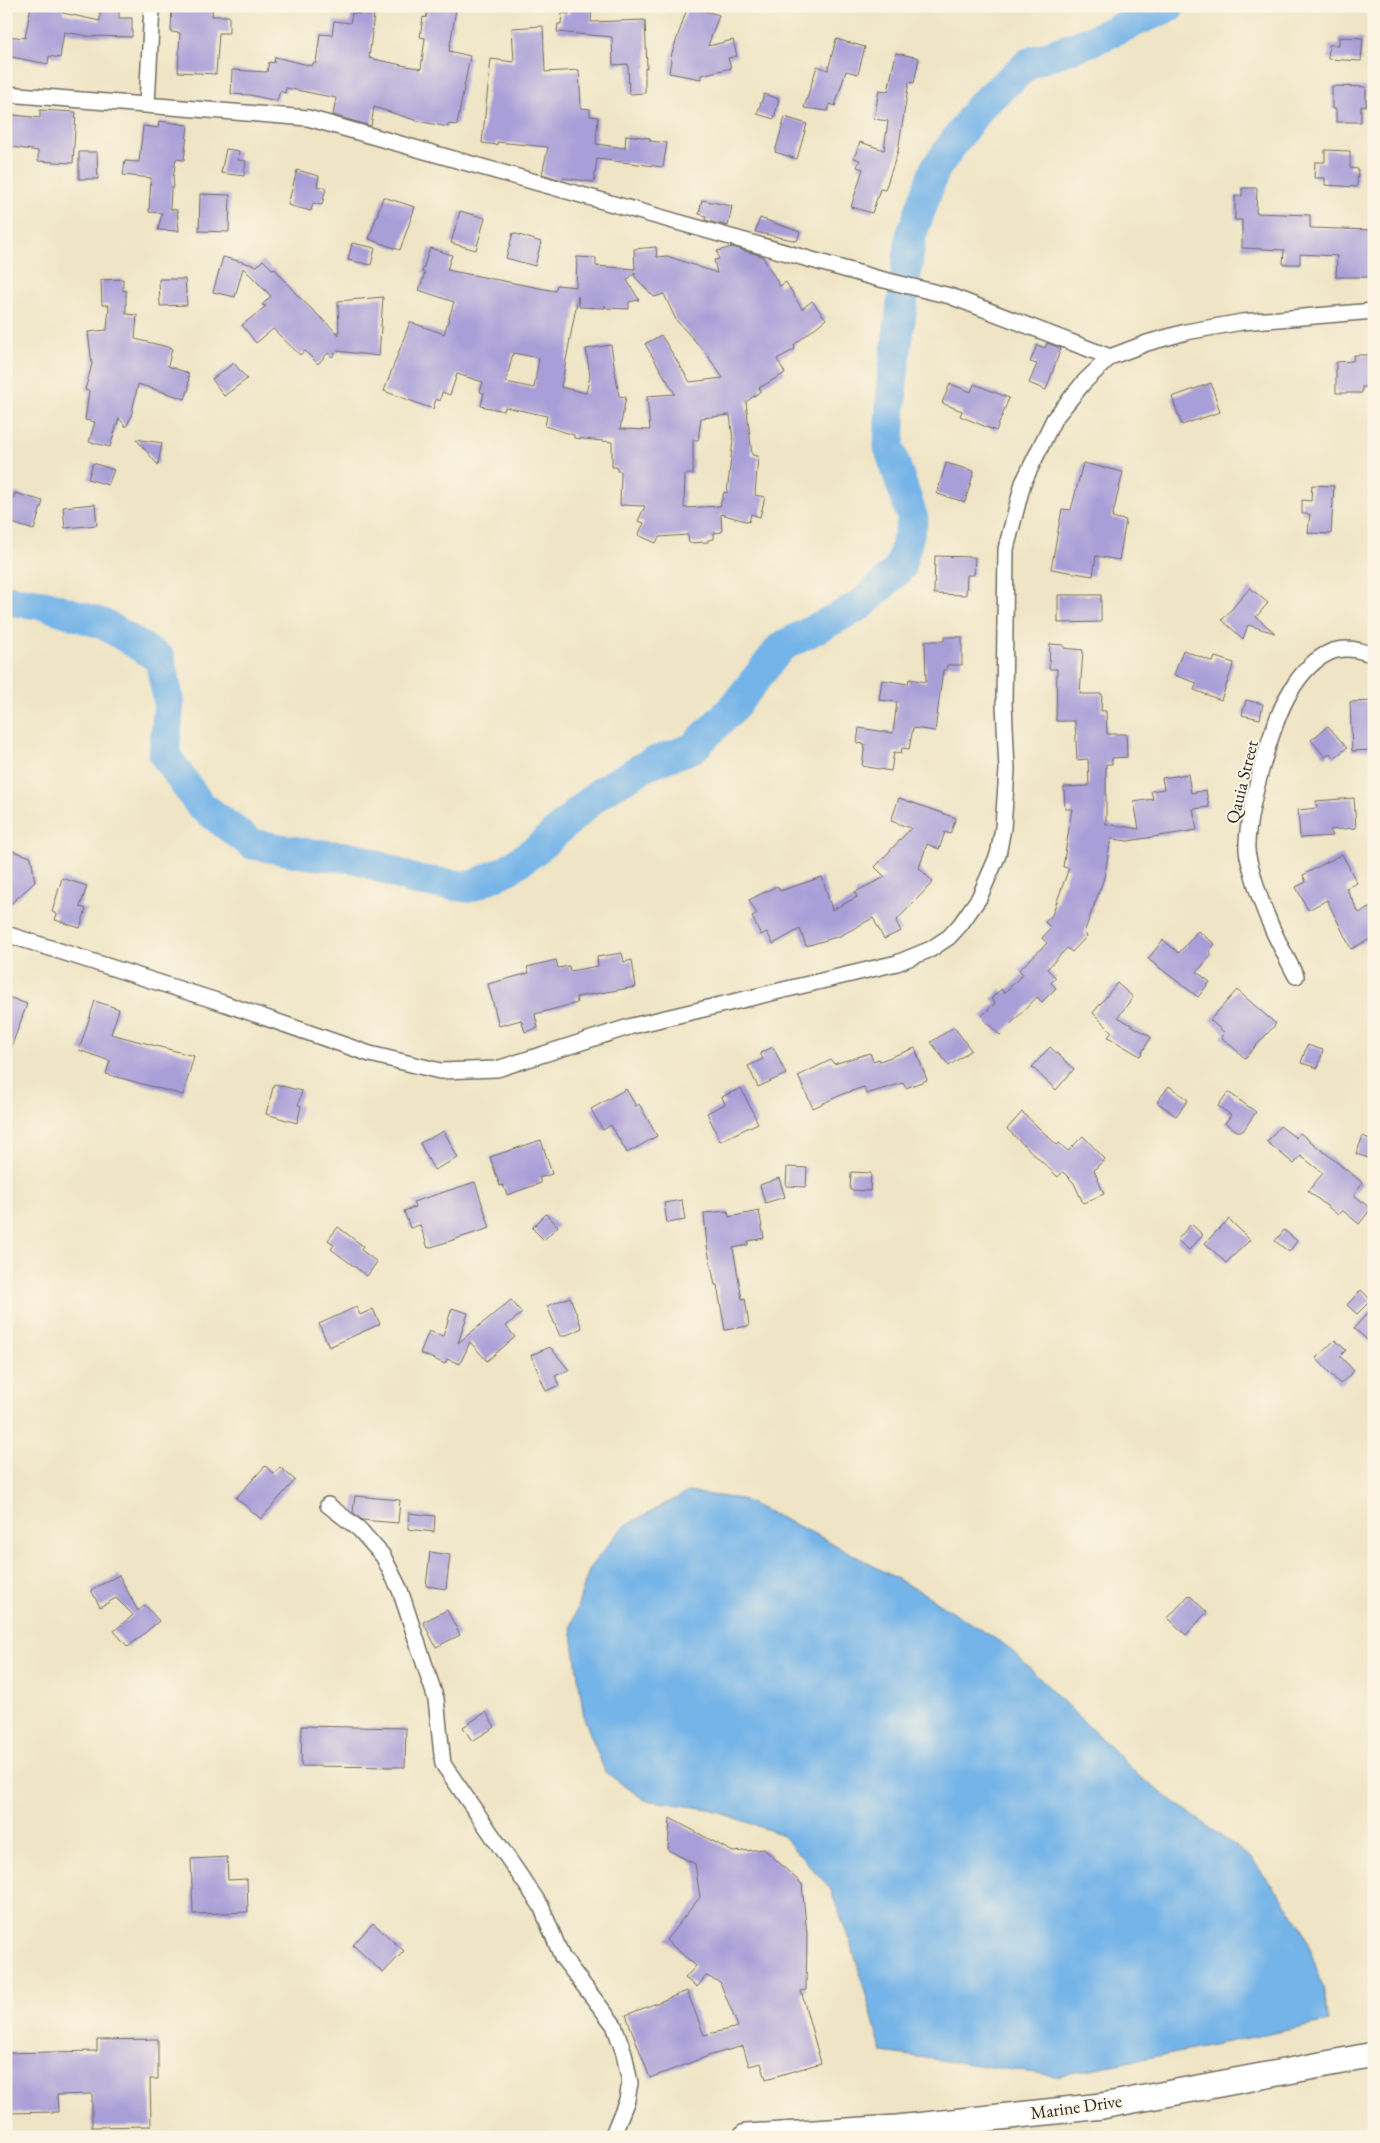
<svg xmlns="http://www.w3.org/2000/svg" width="1380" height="2143" viewBox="0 0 1380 2143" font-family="'EB Garamond',serif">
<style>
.water{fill:#74b4e8;stroke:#50708a}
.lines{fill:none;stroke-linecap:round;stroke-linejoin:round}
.river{stroke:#74b4e8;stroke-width:31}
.building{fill:#a89ed8;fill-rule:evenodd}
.minor-casing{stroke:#706c61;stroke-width:18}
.trunk-casing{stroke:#706c61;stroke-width:28}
.minor{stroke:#fff;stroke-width:15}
.trunk{stroke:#fff;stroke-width:25}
.labels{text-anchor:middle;stroke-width:4;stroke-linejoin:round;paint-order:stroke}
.street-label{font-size:18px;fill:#2b2b2b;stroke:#fcf5e5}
</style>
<rect width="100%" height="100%" fill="#fcf5e5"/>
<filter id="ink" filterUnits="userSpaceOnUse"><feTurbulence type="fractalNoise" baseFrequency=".02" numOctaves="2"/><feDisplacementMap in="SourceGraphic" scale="10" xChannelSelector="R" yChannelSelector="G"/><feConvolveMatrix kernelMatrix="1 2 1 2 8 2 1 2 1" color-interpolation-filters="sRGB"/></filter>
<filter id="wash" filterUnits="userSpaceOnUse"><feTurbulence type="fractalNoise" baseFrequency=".0096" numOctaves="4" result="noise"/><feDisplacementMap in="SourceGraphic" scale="20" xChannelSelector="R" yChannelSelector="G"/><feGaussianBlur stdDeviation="1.12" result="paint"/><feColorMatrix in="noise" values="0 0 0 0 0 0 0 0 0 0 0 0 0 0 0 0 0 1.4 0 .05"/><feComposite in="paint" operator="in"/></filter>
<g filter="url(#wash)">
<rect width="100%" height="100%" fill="#efe4c5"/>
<path class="water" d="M688 1492 741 1499 821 1537 923 1593 1008 1647 1140 1777 1251 1858 1301 1924 1323 1987 1329 2022 1056 2076 882 2052 855 1956 830 1888 781 1834 709 1809 645 1800 605 1772 584 1718 571 1627 590 1567 624 1526Z"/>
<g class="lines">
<path class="river" d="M6 600 45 605 106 625 160 659 169 703 164 754 200 805 252 844 309 854 356 858 414 880 470 887 507 870 537 849 602 791 651 763 693 748 733 708 781 647 861 605 900 568 913 519 889 447 892 382 911 236 935 169 980 106 1029 63 1091 41 1170 6"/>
</g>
<g id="blocks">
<path class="building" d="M31 6H64L63 13 100 21V8L119 9V18H132V37L88 36 64 32 60 58 49 56 48 64 6 56V36L25 38Z
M172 6H213L212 16H229V33H219L216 74 178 72 180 33 171 32Z
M361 6H375L369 58 421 69 425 38 420 37 423 17 426 18 429 6 456 9 449 51 470 56 457 125 448 124V127L418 121 374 107 371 126 367 125 333 115 336 98 286 88 285 93 280 91 277 101 250 95 231 94 232 70 267 72 269 62 274 63 275 57 312 66 313 63H316L320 34 332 35 334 21 350 23 352 13 360 14Z
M570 6 592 9 591 22 645 20 647 68H645V93L629 94 628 64 613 65 612 37 557 32 558 24H561L562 13 569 14Z
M688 6 719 15 708 46 733 40 737 56 728 58 731 68 701 75V79L669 73 672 53Z
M543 26 545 72 579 70 581 108 590 109V116L598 117 596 144 625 148 626 135 650 138V141L667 143 663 167 597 159 594 182 563 178 562 180 542 174 548 147 497 142V145L482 143 491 59 514 62 512 28Z
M1339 37 1363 38 1361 61 1328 59 1329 45H1339Z
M836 39 865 47 858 74 846 71 835 106 830 104 828 111 804 108 817 66 828 70Z
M896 53 919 58 914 83 909 82 898 151 885 190 880 189 872 213 851 207 863 169 857 167 860 160 854 158 860 142 884 150 888 121 874 119 879 90 888 91Z
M1332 86 1366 87V106H1361V122H1336V109H1332Z
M764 94 779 99 774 119 757 114Z
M40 110 76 112 73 163 38 161V151L6 146V114L40 118Z
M785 117 807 124 797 159 775 152Z
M159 121 188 125 184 160 176 159 173 178 174 187 171 189 170 209 177 210 179 231 158 230 162 213 149 212 151 178 123 175 125 161 139 162 143 126 158 128Z
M226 149 239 151 238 160 246 161 244 176 221 173Z
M1325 150 1350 151V168L1358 169 1357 187 1325 185V178H1314L1315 162H1325Z
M79 152H97L98 179H79Z
M297 170 319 176 317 186 326 188 322 205 313 203 311 211 288 205Z
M1242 188H1257L1256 213 1310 215V228L1372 230V241H1374V273H1372V277H1336L1337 256 1300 254V264H1283L1284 250 1242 248V220H1235V196H1242Z
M200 194 230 195 229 232 199 231Z
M383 197 415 207 400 250 369 239Z
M702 200 732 206 728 226 705 220 706 216 699 214Z
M460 211 485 218 476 250 451 243Z
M760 218 800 232 797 241 755 232Z
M513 233 541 242 535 266 506 258Z
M352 243 375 248 371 265 348 260Z
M656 247 657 257 667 256 717 273 714 260 719 259 717 251 732 247 762 256 780 286 786 282 802 309 812 301 826 319 794 345 795 349 777 359 785 373 759 388 761 391 746 402 752 455 758 456 755 495 765 497 760 517 751 514 749 522 721 514 722 532 714 533V539L708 540V542L689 543 688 535 659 537 656 543 638 535 644 523 638 521 645 506 620 505 621 471H617V467H612V442L574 438V435L545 426 547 416 505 407 504 411 481 406 484 393 480 392 483 382 457 374 450 395 442 392 440 401 436 399 433 409 384 391 410 322 444 334 454 302 419 290 425 273 422 272 430 248 452 255 447 270 555 291 557 285 576 287 577 257 596 258V266L635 269 634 249ZM635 273V277L654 297 664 294 676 320 705 352 723 378 690 382 661 335 645 344 675 394 647 396 650 430 620 429 626 397 619 396 611 345 586 349 590 376 586 393 561 387 578 296 579 307 605 308V305L607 308 629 309V302L639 300 627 280ZM513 353 539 358 534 388 506 382ZM730 415 733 440 727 493 724 492 720 506 684 508 685 474H693V440H698L701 418Z
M223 257 257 266 263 260 272 269 274 268 296 294 339 335 338 301 383 297 379 356 337 351 332 357 328 353 318 364 305 351 300 355 273 329 256 343 242 325 266 306 262 305 271 296 243 268 235 297 213 292Z
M123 279V291L126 290V314L137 315 135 339 172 348 168 366 188 373 189 388 185 399 138 384 131 417 126 427 119 418 110 447 89 442 95 422 85 420 89 391 85 390 92 364 88 332 107 330 109 305H102L101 280Z
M159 279H185L187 305 160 306Z
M1047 343 1061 348 1046 390 1029 383 1037 364 1030 362 1037 345 1045 348Z
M1354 355H1374V387H1362V393H1336V362L1353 361Z
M234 363 247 379 224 396 212 379Z
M1211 383 1220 412 1182 425 1172 397Z
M950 384 971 392 974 384 1009 398 996 431 960 416 962 411 942 403Z
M136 439 162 443 158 465Z
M93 463 114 470 108 485 88 479Z
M946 463 974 471 965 502 937 494Z
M1083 463 1123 472 1112 518 1126 520 1119 560 1096 556 1093 576 1051 569 1062 509 1071 510Z
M1312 485 1334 486 1331 534 1308 533 1310 514H1302V500L1311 501Z
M15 493 43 501 34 530 6 521Z
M95 504 97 525 65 528 63 507Z
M935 556 975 557 974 575H967L966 595 934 594Z
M1250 588 1268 603 1256 617 1275 633 1248 625 1243 639 1222 620Z
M1058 595H1101V622L1058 623Z
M944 637H962V665H947L946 670H943L935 731 913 728 909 749 902 748 901 753 894 752 891 771 862 766 865 744 857 743 859 728 893 733 897 702 879 700 882 680 908 684 909 679 926 682 925 641H944Z
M1050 644 1064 645V648L1083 650 1080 694H1102L1101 711H1106L1107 734H1126L1127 757 1112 758V764H1106V824L1139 829 1134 802 1153 799 1151 791 1164 789 1162 778 1188 774 1191 793 1206 790 1209 807 1193 809 1197 830 1128 841 1111 839 1104 878 1084 933 1087 936 1072 952 1067 948 1047 969 1056 978 1051 983 1056 988 1042 1002 1037 997 1000 1035 981 1017 995 1003 991 999 1001 989 1004 993 1023 974 1019 970 1047 943 1042 938 1051 928 1045 922 1052 915 1069 868 1063 867 1072 809H1065L1064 787 1089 786 1088 759 1077 760 1075 721H1056L1057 669H1049Z
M1183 650 1213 662 1215 657 1234 663 1221 700 1194 690 1197 683 1174 675Z
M1246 700 1263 704 1260 719 1242 715Z
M1374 701V750L1352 751 1350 702Z
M1328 726 1347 748 1334 758 1330 753 1325 757 1311 740Z
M899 798 956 818 950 834 945 832 939 849 927 844 919 868 933 882 896 921 901 931 884 939 873 918 840 936 806 946 800 929 773 944 767 932 761 935 752 917 757 914 749 900 777 886 780 891 822 877 832 910 857 897 855 892 885 877 875 867 911 828 891 821Z
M1354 798 1356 828 1330 830 1333 836 1300 838 1298 810 1317 808 1316 801Z
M6 849 31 857 35 882 6 908Z
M1342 854 1357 883 1346 888 1359 913 1374 906V937L1351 949 1327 900 1308 910 1296 887 1306 882 1303 875Z
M62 878 87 886 80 907 86 909 80 928 55 920 57 914 52 912Z
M1198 931 1215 944 1209 952 1212 954 1197 972 1210 982 1198 997 1148 959 1163 940 1179 953Z
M622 953 624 962 632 960 636 987 576 997 577 1003 535 1014 538 1028 525 1032 521 1020 499 1026 488 984 529 973 527 967 556 960 558 968 569 966 570 971 598 966 597 957Z
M1117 983 1133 997 1118 1017 1151 1037 1140 1056 1108 1037 1112 1032 1093 1013Z
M1237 990 1276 1024 1245 1058 1221 1037 1225 1033 1210 1020Z
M6 996 27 1004 8 1056H6Z
M95 1001 119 1009 111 1034 194 1056 183 1095 106 1074 110 1061 79 1050Z
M954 1027 971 1050 949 1066 931 1042Z
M1307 1045 1323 1050 1318 1068 1301 1063Z
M773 1047 786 1074 758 1087 748 1066 763 1059 760 1053Z
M1050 1047 1074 1069 1056 1090 1032 1067Z
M915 1048 927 1080 906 1088 903 1083 866 1094 864 1087 843 1094 813 1108 798 1076 831 1060 834 1064 870 1053 873 1061 879 1059 880 1061Z
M274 1084 302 1091 298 1105 301 1106 297 1123 266 1114Z
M1169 1086 1188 1100 1176 1116 1157 1102Z
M741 1088 758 1123 720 1141 707 1113 725 1104 722 1097Z
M626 1089 636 1106 639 1104 657 1136 627 1153 611 1125 603 1130 591 1109Z
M1228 1092 1256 1112 1243 1131H1237L1225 1123 1231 1115 1218 1106Z
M1022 1112 1057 1145 1059 1143 1068 1151 1083 1136 1105 1159 1094 1170 1104 1194 1083 1203 1074 1183 1063 1172 1058 1177 1007 1129Z
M1280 1126 1296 1138 1300 1133 1363 1183 1354 1195 1371 1209 1359 1224 1342 1210 1338 1215 1308 1191 1323 1173 1301 1156 1294 1164 1267 1142Z
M444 1131 458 1158 434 1170 420 1143Z
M1363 1136 1374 1141V1160L1356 1154Z
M541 1140 552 1174 539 1178 541 1183 507 1195 503 1185 500 1186 490 1157Z
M787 1167 807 1168 806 1187 786 1186Z
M851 1172 871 1173 870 1191 850 1190Z
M779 1178 785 1197 765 1203 760 1185Z
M475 1182 490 1228 428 1248 420 1225 410 1228 404 1211 415 1207 413 1202Z
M682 1200 685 1220 667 1223 664 1203Z
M728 1211 729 1217 759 1211 764 1238 748 1241V1245L733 1248 742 1299 745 1298 749 1326 725 1330 717 1285H715L707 1246 704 1213Z
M546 1214 558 1226 544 1240 532 1228Z
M1229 1219 1250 1240 1226 1263 1205 1243Z
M1191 1224 1203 1235 1189 1250 1177 1240Z
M338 1227 363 1246 361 1250 377 1262 367 1276 331 1249 334 1245 328 1240Z
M1284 1230 1297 1241 1289 1252 1275 1241Z
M1361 1290 1371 1300 1357 1314 1347 1305Z
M570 1297 582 1328 565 1336H560L547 1306Z
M511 1300 522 1313 506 1326 515 1337 487 1361 470 1342 460 1364 447 1359 445 1364 420 1353 429 1331 443 1336 452 1308 468 1313 458 1343Z
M1374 1306V1346L1354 1328Z
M356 1307 360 1315 373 1309 380 1324 329 1347 319 1324Z
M1335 1340 1346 1350 1340 1356 1354 1371 1340 1384 1316 1358Z
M550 1347 569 1370 555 1376 559 1385 546 1391 531 1355Z
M265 1466 274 1474 280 1467 295 1480 261 1519 236 1498Z
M355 1496 400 1500 398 1523 362 1520 353 1512Z
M409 1513 435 1516 434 1532 408 1529Z
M430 1552 450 1555 446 1589 426 1586Z
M119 1575 138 1611 145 1605 159 1621 128 1647 114 1631 133 1615 116 1598 100 1607 91 1590Z
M1189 1595 1207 1612 1186 1635 1168 1618Z
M447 1610 460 1635 436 1647 423 1622Z
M486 1712 495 1727 472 1741 463 1727Z
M302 1726 406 1728 405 1767 301 1766Z
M670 1818 733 1852 764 1849 802 1884 807 1935 806 1990 801 1991 821 2063 766 2079 761 2063 749 2066 743 2046 711 2055 650 2078 626 2015 687 1991 704 2035 738 2027 720 1982 706 1976 697 1987 685 1978 696 1966 666 1940 700 1897 695 1864 668 1850Z
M227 1857 228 1880 247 1879 248 1912 193 1914 191 1859Z
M373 1923 404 1951 383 1973 353 1945Z
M158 2039V2079H150L151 2126 92 2127V2094L57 2095 58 2112 6 2113V2053L97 2051V2040Z"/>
</g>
</g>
<g filter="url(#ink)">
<use href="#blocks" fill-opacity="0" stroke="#706c61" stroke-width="1"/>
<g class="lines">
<defs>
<path id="minor" d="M6 94 308 118 876 278 950 296 1110 357
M147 105 152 6
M6 934 223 1003 370 1054 440 1071 497 1069 632 1026 897 963 931 949 949 937 960 925 979 898 998 855 1003 828 1007 770 1004 703 1006 549 1023 483 1054 419 1084 382 1110 357 1147 343 1186 332 1242 322 1374 311
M1296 976C1278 942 1263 913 1253 875 1251 867 1247 857 1247 849 1246 814 1272 722 1290 692 1300 675 1314 658 1333 651 1347 646 1361 651 1374 655
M328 1505 359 1529 383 1556 400 1590 436 1699 443 1764 541 1906 562 1957 614 2025 624 2053 630 2083 627 2100 612 2137"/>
<path id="trunk" d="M746 2137 897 2128 1102 2106 1374 2055"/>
</defs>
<use href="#minor" class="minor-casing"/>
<use href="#trunk" class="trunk-casing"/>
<use href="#minor" class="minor"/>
<use href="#trunk" class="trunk"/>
</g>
</g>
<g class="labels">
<g class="street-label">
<text transform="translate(1242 782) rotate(-76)" y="6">Qauia Street</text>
<text transform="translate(1076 2107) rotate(-8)" y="6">Marine Drive</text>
</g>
</g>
<rect width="1380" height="2143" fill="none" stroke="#fcf5e5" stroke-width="25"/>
</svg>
